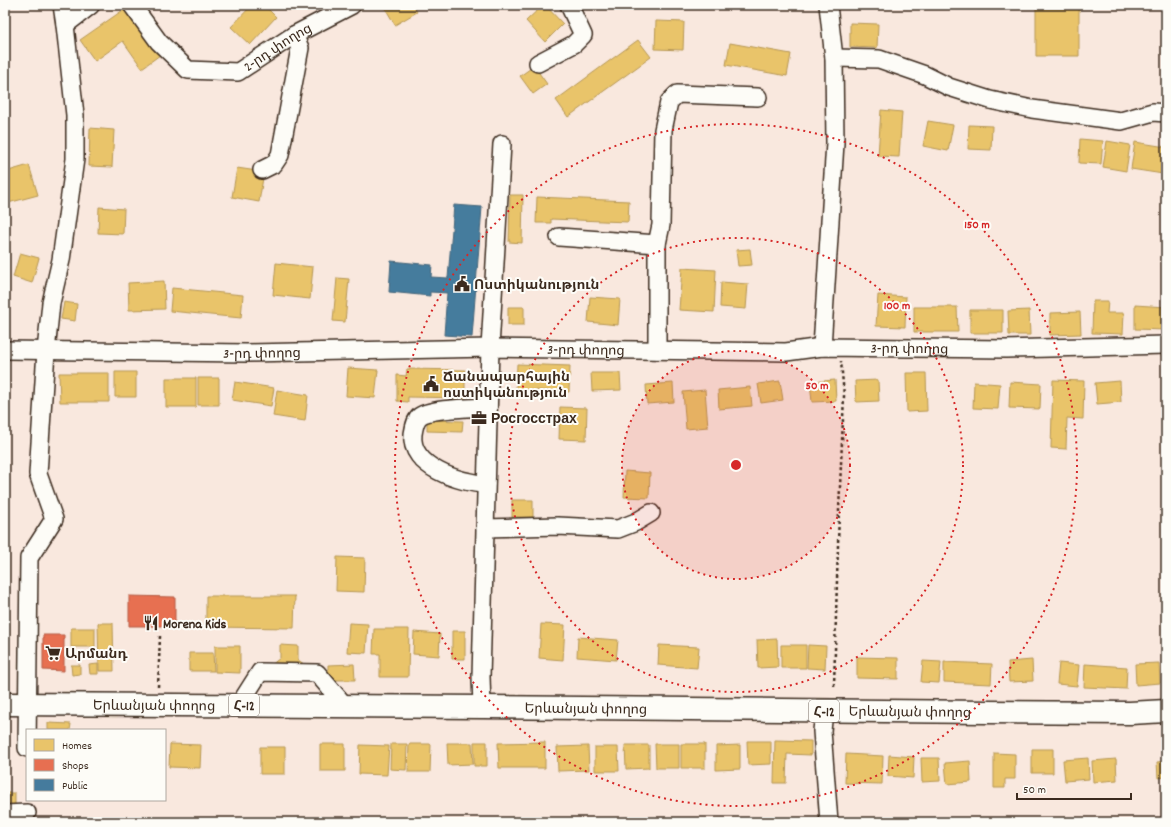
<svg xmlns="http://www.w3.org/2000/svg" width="1171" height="827" viewBox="0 0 1171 827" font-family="Dekko,'Noto Sans Armenian',sans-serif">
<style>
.homes{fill:#e9c46a;stroke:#b59653}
.shops{fill:#e76f51;stroke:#b35a42}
.public{fill:#457b9d;stroke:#426377}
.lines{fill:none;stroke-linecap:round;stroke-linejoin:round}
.minor-casing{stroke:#3b2a1e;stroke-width:20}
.major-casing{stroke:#3b2a1e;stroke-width:25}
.path{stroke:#3b2a1e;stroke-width:2.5;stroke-dasharray:3 3;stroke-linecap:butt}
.minor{stroke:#fdfcf7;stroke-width:17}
.major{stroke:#fdfcf7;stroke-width:22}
.ring{fill:none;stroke:#d62828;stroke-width:2;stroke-dasharray:2 4}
.labels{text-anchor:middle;stroke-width:4;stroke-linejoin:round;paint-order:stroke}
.shield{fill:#fdfcf7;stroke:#75695f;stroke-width:1}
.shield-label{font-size:13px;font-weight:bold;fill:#3b2a1e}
.street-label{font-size:14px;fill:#3b2a1e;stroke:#fdfcf7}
.poi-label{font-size:14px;font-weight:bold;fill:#3b2a1e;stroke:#fdfcf7;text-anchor:start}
.centre{fill:#d62828;stroke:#fdfcf7;stroke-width:2}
.ring-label{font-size:12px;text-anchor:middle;font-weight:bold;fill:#d62828;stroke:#fdfcf7;stroke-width:4;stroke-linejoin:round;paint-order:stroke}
</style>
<rect width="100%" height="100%" fill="#f9e8de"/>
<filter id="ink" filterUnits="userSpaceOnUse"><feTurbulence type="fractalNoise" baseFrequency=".025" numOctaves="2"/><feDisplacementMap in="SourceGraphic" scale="8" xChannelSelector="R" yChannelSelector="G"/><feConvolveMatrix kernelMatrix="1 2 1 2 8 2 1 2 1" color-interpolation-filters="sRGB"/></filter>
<g filter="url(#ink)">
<path class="homes" d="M252 5H264L276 17 250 45 231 27Z
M386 5H413L417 12 395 25 384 6Z
M543 5H545L563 24 545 42 526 21Z
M859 5H883V6Z
M1036 5H1079V56H1036Z
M126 8 160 55 142 68 123 41 95 61 80 40Z
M656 21 684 22 683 50 655 49Z
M850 23 878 24 877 48 850 47Z
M638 40 651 57 568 117 556 100Z
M730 43 791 54 787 76 726 65Z
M534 66 547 84 533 94 520 76Z
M881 110 902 112 899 157 878 156Z
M928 121 953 125 948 151 923 146Z
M969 125 992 126 991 150 968 149Z
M90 128 114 130 112 167 89 166Z
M1080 139 1103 141 1101 164 1079 163Z
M1107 141 1130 145 1126 171 1103 167Z
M1135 142 1166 147 1163 174 1131 169Z
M29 165 38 195 8 203 5 191V172Z
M237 168 264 172 259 202 232 197Z
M510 195H523L522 243 509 242Z
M537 197 629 201 628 222 551 219V223H536Z
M99 207 124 209 123 234 98 233Z
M750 249 752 265 738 266 736 250Z
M20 253 39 258 32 283 13 277Z
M276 263 313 267 310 299 273 295Z
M682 268 716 270 714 312 679 310Z
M337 278 349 279 345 322 333 321Z
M164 281 165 309 129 310 128 283Z
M721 282 748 284 746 309 720 307Z
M172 288 243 295 241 318 170 311Z
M878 295 906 297 905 327 876 326Z
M590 297 620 299 618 325 588 322Z
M1093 301H1108L1107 313H1124L1123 334 1092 333Z
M64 302 77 304 75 321 61 319Z
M1135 305 1166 307 1165 330 1135 329Z
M508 307H524V325H508Z
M914 307H957L958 332H914Z
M970 310H1003V333H970Z
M1029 310 1030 335H1009L1008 311Z
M1080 312 1081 334 1050 335V313Z
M517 364 570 366 569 392 516 389Z
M348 368 378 370 375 398 346 396Z
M407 369 465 370V398L408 397V402L397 401V375L406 376Z
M115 372H136V397H115Z
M59 373H109V402H60Z
M591 373H620L621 390 592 391Z
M906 373H926L927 411 907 412Z
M166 378H196V407H166Z
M198 378H219V405H198Z
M1166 379V403H1165L1164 380Z
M835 380 836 401 812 402 810 382Z
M878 380 879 401 856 402 855 381Z
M1053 380 1084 381 1083 419 1067 418 1066 449 1051 448Z
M780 381 783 400 761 403 758 384Z
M1120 381 1121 402 1097 404 1095 383Z
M235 382 274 388 271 406 232 400Z
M974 382 1000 384 998 409 973 408Z
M1010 382 1041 384 1040 409 1009 408Z
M673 383 674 402 647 404 646 385Z
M750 387 752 406 719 409 718 390Z
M277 390 308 395 305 421 273 416Z
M705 390 708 427 686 429 683 392Z
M560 407 587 408 586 440 559 439Z
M427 420 463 421 462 432 427 431Z
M625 471 650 473 649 498 624 497Z
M512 500H533V517H512Z
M337 557 365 558 364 592 336 591Z
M206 596H295L294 628 206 627Z
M98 623H113L114 671H99Z
M349 623 368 624 366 653 347 652Z
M541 624 565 625 563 660 539 658Z
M71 628H95V647H71Z
M374 629H409L408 677H380V654H373Z
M452 631H465V659H452Z
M414 632 440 634 439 656 413 654Z
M578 637 618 640 616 660 577 657Z
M777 639 778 667 758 668 757 640Z
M280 645 298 646V660L304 664 307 668 271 665 280 658Z
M659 645 699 647 697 668 658 665Z
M781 645H806V668H781Z
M808 645 826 646 825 669 807 668Z
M215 646H240V673L215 672Z
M189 653H213L214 671H189Z
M857 657 898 658V679L857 678Z
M1032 660 1033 681 1009 682 1008 662Z
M923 661 941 662 939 683 921 682Z
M944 662 992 664 991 684 944 682Z
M1059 663 1079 665 1077 686 1057 684Z
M1159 663 1160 683 1136 685 1135 664Z
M98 664V674H90L89 665Z
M354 664 355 680H328V665Z
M1085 664 1127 667 1126 689 1084 687Z
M71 665H80V674L72 675Z
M48 723 71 724 70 730H48Z
M775 740 811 741V755L787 754 786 783H774Z
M747 741H771V764L748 765Z
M474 742H487V766H474Z
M545 742V768H499L498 743Z
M447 743H472L473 764 448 765Z
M170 744 201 745 200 768 169 767Z
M320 744H345V771H320Z
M391 744H407L406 770 390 769Z
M409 744H431L430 772H408Z
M655 744H679V768H656Z
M681 744H705V768H681Z
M360 745 389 746 387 775 359 774Z
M625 745H649V768L626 769Z
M740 745V769L716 770V746Z
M588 746 589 770 558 771 557 747Z
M260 747H285V774H260Z
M595 747H618L619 771H595Z
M1032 749H1053V773H1032Z
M994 753 1015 754V779H1005V788H994Z
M846 754 883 756 882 784 845 783Z
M889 755 914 757 913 778 888 776Z
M921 758H939L940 781 922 782Z
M1088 758 1089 779 1065 781 1063 760Z
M1116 759 1117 780 1093 782 1092 761Z
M970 761 971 782 947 784 945 763Z
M1166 761V777L1158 778 1157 762Z
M5 793H15V806L5 807Z"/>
<path class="shops" d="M129 596 175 597V626H129Z
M43 635H64V671L43 670Z"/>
<path class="public" d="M454 205 482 207 472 337 444 335 447 293 430 292V296L389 292 391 261 432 265 431 277 448 278Z"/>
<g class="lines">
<defs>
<g id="minor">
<path id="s1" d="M132 5 159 42 188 70 238 72 294 35 352 5"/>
<path d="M65 25 91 5"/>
<path d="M834 58 879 59 925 75 949 87 990 100 1032 109 1121 121 1153 112 1166 113"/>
<path d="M538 63 574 44 583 35 569 5"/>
<path d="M262 170 274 164 280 155 300 48 294 35"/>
<path d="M559 237 657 244V350"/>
<path d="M657 244 661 225 663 130 669 102 677 94 758 97"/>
<path d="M822 347 835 143 834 58 828 5"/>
<path id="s2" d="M5 350 246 353 490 348 786 352 822 347 1006 349 1166 345"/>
<path d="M486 484C460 483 409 467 413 434 414 428 415 421 419 417 428 408 474 408 488 407"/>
<path d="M485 528 558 526 618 529 636 522 651 513"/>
<path d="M239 705 260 672 317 673 345 706"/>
<path d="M482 707 481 677 490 348 502 144"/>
<path d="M824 711 822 731 829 822"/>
<path d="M27 748 29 558 54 519 38 474 46 351 51 303 61 260 75 159V115L65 25 62 5"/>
<path d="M5 814 27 813"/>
</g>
<g id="major">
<path id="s3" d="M5 704 482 707 986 712 1130 713 1166 711"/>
</g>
</defs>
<use href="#minor" class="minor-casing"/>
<use href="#major" class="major-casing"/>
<path class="path" d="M834 686 839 510 844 396 841 361
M158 687 160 636"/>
<use href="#minor" class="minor"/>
<use href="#major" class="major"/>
</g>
</g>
<circle cx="736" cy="465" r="114" fill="#d62828" fill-opacity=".12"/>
<g class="ring">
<circle cx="736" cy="465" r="114"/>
<circle cx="736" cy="465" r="227"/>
<circle cx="736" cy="465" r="341"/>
</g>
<defs>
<symbol id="civic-bare" viewBox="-9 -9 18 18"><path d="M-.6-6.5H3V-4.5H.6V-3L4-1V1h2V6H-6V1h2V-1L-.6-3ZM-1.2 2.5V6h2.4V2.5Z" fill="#3b2a1e" stroke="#fdfcf7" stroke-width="2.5" paint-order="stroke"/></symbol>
<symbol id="office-bare" viewBox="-9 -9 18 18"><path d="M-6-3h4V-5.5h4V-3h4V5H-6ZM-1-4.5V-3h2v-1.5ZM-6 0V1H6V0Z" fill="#3b2a1e" stroke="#fdfcf7" stroke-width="2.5" paint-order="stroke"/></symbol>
<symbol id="restaurant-bare" viewBox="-9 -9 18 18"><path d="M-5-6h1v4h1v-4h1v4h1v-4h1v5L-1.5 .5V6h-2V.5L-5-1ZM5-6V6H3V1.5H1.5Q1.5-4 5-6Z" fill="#3b2a1e" stroke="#fdfcf7" stroke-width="2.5" paint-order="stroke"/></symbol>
<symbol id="supermarket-bare" viewBox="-9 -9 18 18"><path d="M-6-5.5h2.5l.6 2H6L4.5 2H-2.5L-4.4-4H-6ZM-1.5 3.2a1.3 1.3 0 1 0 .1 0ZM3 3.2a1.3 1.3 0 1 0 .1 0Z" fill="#3b2a1e" stroke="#fdfcf7" stroke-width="2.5" paint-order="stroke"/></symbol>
</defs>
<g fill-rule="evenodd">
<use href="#civic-bare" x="451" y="273" width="22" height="22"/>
<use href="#civic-bare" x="420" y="373" width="22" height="22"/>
<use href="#office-bare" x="468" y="407" width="22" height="22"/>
<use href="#restaurant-bare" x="140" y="612" width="22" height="22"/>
<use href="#supermarket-bare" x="42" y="642" width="22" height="22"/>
</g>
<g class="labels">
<g class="shield">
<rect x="229" y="694" width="30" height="22" rx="3"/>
<rect x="809" y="700" width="30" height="22" rx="3"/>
</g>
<g class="shield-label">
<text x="244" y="710">Հ-12</text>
<text x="824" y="716">Հ-12</text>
</g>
<g class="street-label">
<text dy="5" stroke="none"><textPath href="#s1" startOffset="183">2-րդ փողոց</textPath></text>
<text dy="5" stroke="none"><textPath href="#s2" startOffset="905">3-րդ փողոց</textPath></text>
<text dy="5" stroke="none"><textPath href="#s2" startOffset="581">3-րդ փողոց</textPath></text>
<text dy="5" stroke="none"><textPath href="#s2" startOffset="257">3-րդ փողոց</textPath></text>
<text dy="5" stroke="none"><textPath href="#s3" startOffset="149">Երևանյան փողոց</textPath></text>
<text dy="5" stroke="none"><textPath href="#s3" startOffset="581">Երևանյան փողոց</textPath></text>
<text dy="5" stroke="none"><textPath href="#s3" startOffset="905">Երևանյան փողոց</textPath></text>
</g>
<g class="poi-label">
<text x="474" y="289">Ոստիկանություն</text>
<text x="443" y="381">Ճանապարհային<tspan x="443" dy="16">ոստիկանություն</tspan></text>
<text x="491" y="423">Росгосстрах</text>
<text x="163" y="628">Morena Kids</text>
<text x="65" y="658">Արմանդ</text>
</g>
</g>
<circle cx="736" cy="465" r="6" class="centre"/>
<g class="ring-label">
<text x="977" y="228">150 m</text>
<text x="897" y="309">100 m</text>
<text x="817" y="389">50 m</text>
</g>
<rect width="1171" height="827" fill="none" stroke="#fdfcf7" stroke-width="20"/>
<rect x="10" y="10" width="1151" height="807" fill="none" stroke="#3b2a1e" stroke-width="1.5" filter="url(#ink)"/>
<rect x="26" y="729" width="140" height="72" fill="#fdfcf7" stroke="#afa8a0"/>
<rect x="34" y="739" width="20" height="12" fill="#e9c46a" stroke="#afa8a0"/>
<text x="62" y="749" font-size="12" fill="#3b2a1e">Homes</text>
<rect x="34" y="759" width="20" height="12" fill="#e76f51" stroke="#afa8a0"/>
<text x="62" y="769" font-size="12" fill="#3b2a1e">Shops</text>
<rect x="34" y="779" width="20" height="12" fill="#457b9d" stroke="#afa8a0"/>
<text x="62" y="789" font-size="12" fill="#3b2a1e">Public</text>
<path d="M1017 793v6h114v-6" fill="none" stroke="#3b2a1e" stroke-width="2"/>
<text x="1023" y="793" font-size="12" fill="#3b2a1e" stroke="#fdfcf7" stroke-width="3" paint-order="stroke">50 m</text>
</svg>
